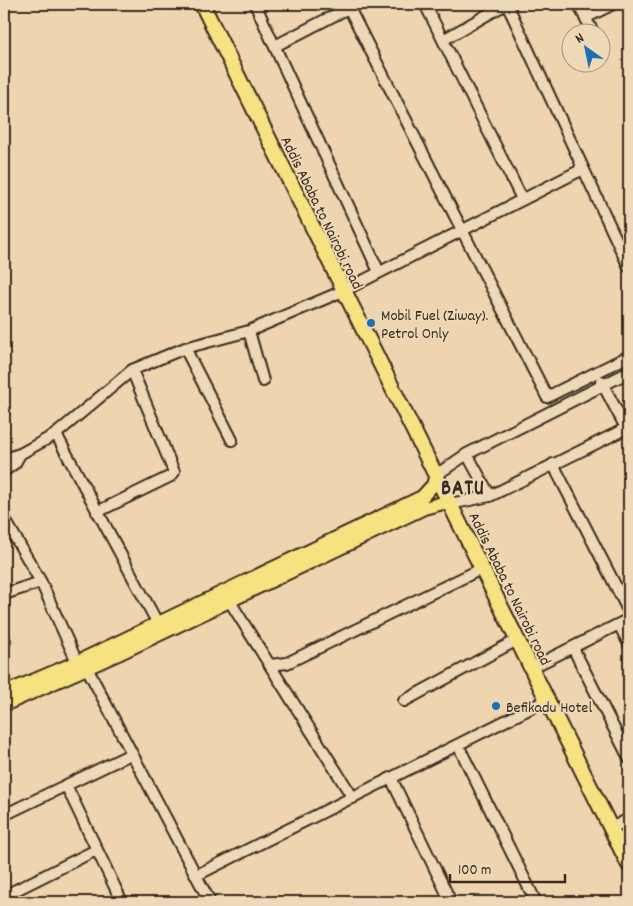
<svg xmlns="http://www.w3.org/2000/svg" width="633" height="906" viewBox="0 0 633 906" font-family="Dekko,sans-serif">
<style>
.lines{fill:none;stroke-linecap:round;stroke-linejoin:round}
.minor-casing{stroke:#3b2a1e;stroke-width:14}
.major-casing{stroke:#3b2a1e;stroke-width:16}
.highway-casing{stroke:#3b2a1e;stroke-width:18}
.minor{stroke:#edd9b7;stroke-width:10}
.major{stroke:#f7e281;stroke-width:12}
.highway{stroke:#f7e281;stroke-width:14}
.poi-dot{fill:#1f6fb2;stroke:#edd9b7;stroke-width:2}
.labels{text-anchor:middle;stroke-width:4;stroke-linejoin:round;paint-order:stroke}
.street-label{font-size:16px;fill:#3b2a1e;stroke:#edd9b7}
.poi-label{font-size:16px;fill:#3b2a1e;stroke:#edd9b7;text-anchor:start}
.district-label{font-size:21px;font-weight:bold;letter-spacing:1px;fill:#3b2a1e;stroke:#edd9b7}
</style>
<rect width="100%" height="100%" fill="#eed5b0"/>
<filter id="ink" filterUnits="userSpaceOnUse"><feTurbulence type="fractalNoise" baseFrequency=".02" numOctaves="2"/><feDisplacementMap in="SourceGraphic" scale="10" xChannelSelector="R" yChannelSelector="G"/><feConvolveMatrix kernelMatrix="1 2 1 2 8 2 1 2 1" color-interpolation-filters="sRGB"/></filter>
<g filter="url(#ink)">
<g class="lines">
<defs>
<path id="minor" d="M255 4 379 272
M425 4 522 199
M507 4 629 267
M578 4 593 32
M349 8 547 397 629 356
M585 18 613 4
M443 40 506 4
M275 46 356 4
M249 331 263 381
M185 348 232 440
M601 381 626 428
M56 434 158 624
M467 454 490 496
M4 459 20 454 56 434 132 370 185 348 249 331 343 291 573 174 579 171 581 166
M553 464 629 612
M4 471 15 463 20 454
M436 475 467 454 629 372
M450 504 490 496 629 427
M97 512 171 476 174 472 132 370
M4 518 41 582 77 662 87 668 210 902
M4 594 41 582
M231 595 229 600 353 798
M619 624 629 644
M4 642 5 641
M573 648 629 758
M270 665 287 663 481 569
M531 668 629 619
M404 701 517 640
M458 745 536 902
M391 778 451 902
M66 785 122 902
M4 815 131 754
M611 828 629 819
M197 875 547 700
M4 896 96 850"/>
<path id="major" d="M4 693 77 662 422 497 433 485 436 475
M4 705 118 654 424 508 443 503 450 504"/>
<path id="highway" d="M202 4 629 865"/>
</defs>
<use href="#minor" class="minor-casing"/>
<use href="#major" class="major-casing"/>
<use href="#highway" class="highway-casing"/>
<use href="#minor" class="minor"/>
<use href="#major" class="major"/>
<use href="#highway" class="highway"/>
</g>
</g>
<g class="poi-dot">
<circle cx="371" cy="323" r="5"/>
<circle cx="496" cy="706" r="5"/>
</g>
<g class="labels">
<g class="street-label">
<text transform="translate(323 212) rotate(64)" y="6">Addis Ababa to Nairobi road</text>
<text transform="translate(511 588) rotate(64)" y="6">Addis Ababa to Nairobi road</text>
</g>
<g class="poi-label">
<text x="381" y="320">Mobil Fuel (Ziway).<tspan x="381" dy="18">Petrol Only</tspan></text>
<text x="506" y="712">Befikadu Hotel</text>
</g>
<g class="district-label">
<text x="463" y="494">BATU</text>
</g>
</g>
<rect width="633" height="906" fill="none" stroke="#edd9b7" stroke-width="20"/>
<rect x="10" y="10" width="613" height="886" fill="none" stroke="#3b2a1e" stroke-width="2" filter="url(#ink)"/>
<g transform="translate(586 48) rotate(327)"><circle r="24" fill="#edd9b7" stroke="#a6937a"/>
<path d="M0-4L9 19L0 12L-9 19Z" fill="#1f6fb2"/>
<text y="-8" font-size="14" font-weight="bold" text-anchor="middle" fill="#3b2a1e">N</text>
</g>
<path d="M450 874v8h115v-8" fill="none" stroke="#3b2a1e" stroke-width="2.5"/>
<text x="458" y="874" font-size="15" fill="#3b2a1e" stroke="#edd9b7" stroke-width="4" paint-order="stroke">100 m</text>
</svg>
